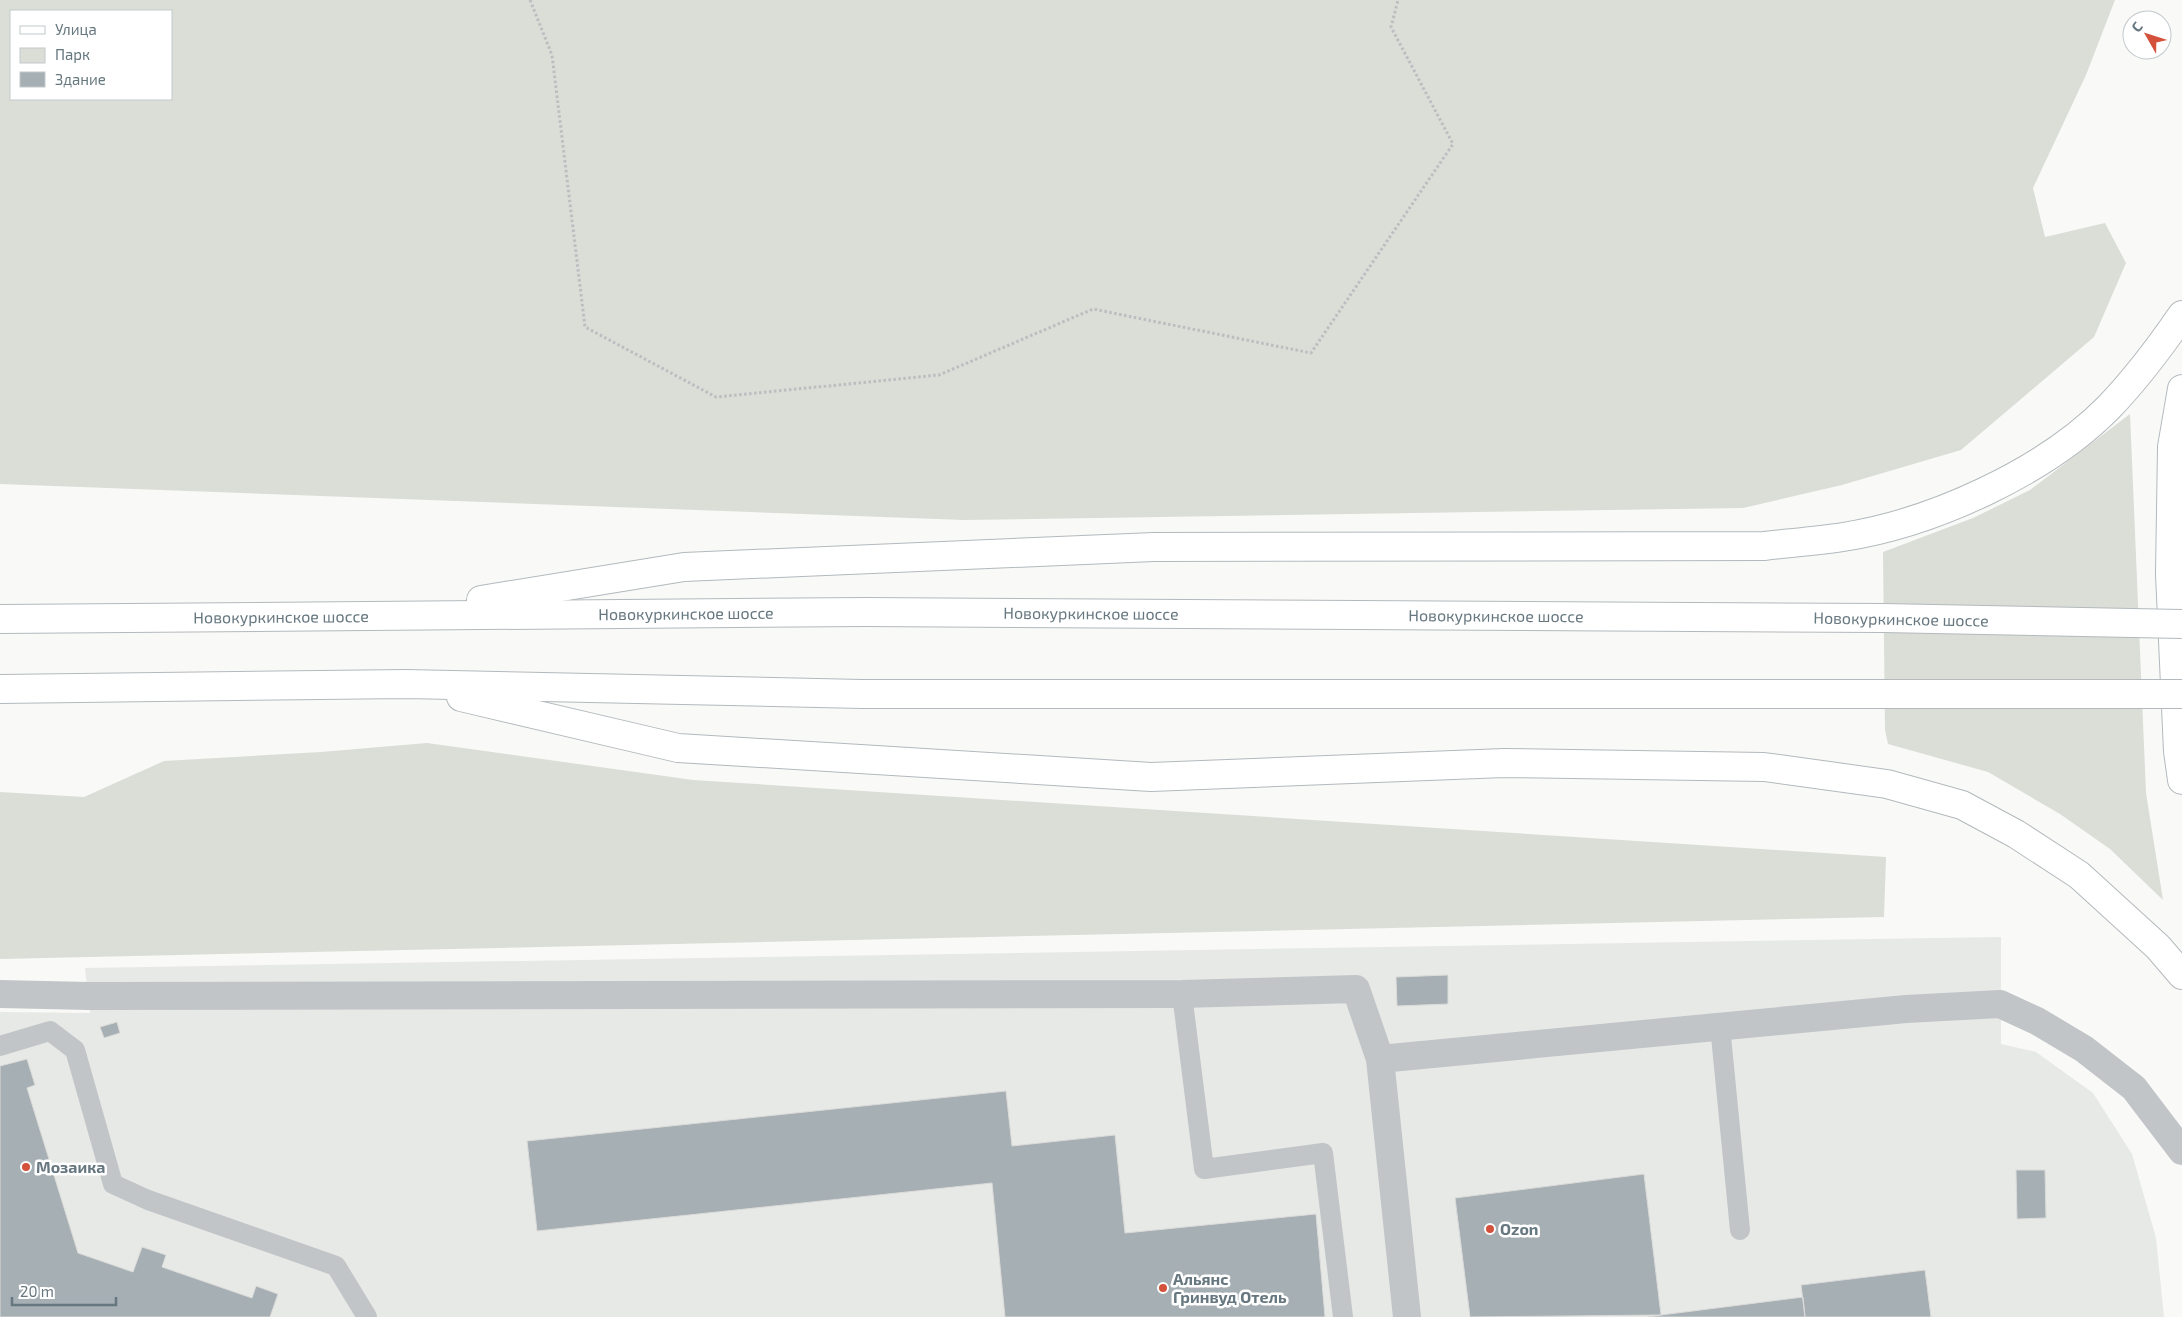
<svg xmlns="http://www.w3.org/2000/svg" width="2182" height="1317" viewBox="0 0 2182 1317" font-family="'Exo 2',sans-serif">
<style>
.built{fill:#e7e9e7}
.green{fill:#daded7;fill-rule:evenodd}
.building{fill:#a6afb3;stroke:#dbdbd9}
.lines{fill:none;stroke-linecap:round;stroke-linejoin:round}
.secondary-casing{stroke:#b3b9bd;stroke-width:30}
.path{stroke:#bbbec0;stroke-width:3;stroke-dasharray:2.5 2.5;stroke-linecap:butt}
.service{stroke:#c1c5c8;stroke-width:20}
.minor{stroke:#c1c5c8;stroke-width:28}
.secondary{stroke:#fff;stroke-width:28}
.secondary-bridge-casing{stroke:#b3b9bd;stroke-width:30;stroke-linecap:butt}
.secondary-bridge{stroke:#fff;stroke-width:28}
.poi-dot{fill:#d4513c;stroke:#fff;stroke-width:2}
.labels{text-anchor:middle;stroke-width:5;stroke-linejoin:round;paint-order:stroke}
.street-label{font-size:16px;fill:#66777f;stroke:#fff}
.poi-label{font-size:16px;font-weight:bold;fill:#66777f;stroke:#fff;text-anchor:start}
</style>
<rect width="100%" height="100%" fill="#f9f9f7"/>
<path class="built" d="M2001 937V1044L2036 1052 2093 1093 2132 1154 2156 1238 2164 1317H0V1012L90 1013 85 968Z"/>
<path class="green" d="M0 0H2115L2086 75 2033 188 2045 237 2105 223 2126 263 2094 337 1961 450 1842 485 1743 508 964 520 0 484ZM11 11H171V99H11Z
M2130 414 2146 793 2163 900 2110 849 2060 814 1988 772 1888 744 1885 730 1883 552 1973 518 2030 490Z
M427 743 693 780 1886 857 1884 917 0 959V792L84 797 164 761 321 752Z"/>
<path class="building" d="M1448 975V1004L1397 1006 1396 977Z
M117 1022 120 1033 104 1038 100 1027Z
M27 1059 35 1085 27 1088 78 1253 133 1272 142 1247 166 1255 162 1267 252 1298 256 1286 278 1294 270 1317H0V1066Z
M1006 1091 1012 1146 1115 1135 1125 1233 1316 1214 1325 1317H1005L992 1183 537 1231 527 1141Z
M2016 1170H2045L2046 1218 2017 1219Z
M1644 1174 1661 1315 1470 1317 1455 1198Z
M1925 1270 1931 1317H1805L1801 1285Z
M1803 1297 1805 1317H1648L1661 1315Z"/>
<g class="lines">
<defs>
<g id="secondary">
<path d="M2182 389 2172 447 2170 574 2178 751 2182 780"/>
<path d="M481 600 684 567 1154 547 1764 546C1790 543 1817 541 1843 537 1933 523 2045 472 2109 407 2136 379 2160 347 2182 315"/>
<path id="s1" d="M0 619 865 612 1883 618"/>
<path d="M0 689 406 684 862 694H1888"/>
<path d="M461 697 678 748 860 759 1151 777 1504 763 1764 767 1887 784 1962 805 2016 834 2079 875 2158 947 2182 975"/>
</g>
</defs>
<use href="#secondary" class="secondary-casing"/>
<path class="path" d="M530 0 552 55 585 327 716 397 939 375 1093 309 1311 353 1453 144 1391 27 1398 0"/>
<path class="service" d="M1182 994 1204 1169 1323 1153 1343 1317
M1720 1026 1740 1230
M0 1046 50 1031 75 1050 113 1184 148 1200 336 1266 367 1317"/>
<path class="minor" d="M0 994 89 996 1182 994 1356 989 1380 1059 1407 1317
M1380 1059 1906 1009 2000 1004 2037 1021 2084 1049 2134 1088 2182 1151"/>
<use href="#secondary" class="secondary"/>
<defs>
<path id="secondary-bridge" d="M1883 618 2182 624
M1888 694H2182"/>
</defs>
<use href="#secondary-bridge" class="secondary-bridge-casing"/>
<use href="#secondary-bridge" class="secondary-bridge"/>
</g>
<g class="poi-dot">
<circle cx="26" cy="1167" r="5"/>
<circle cx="1490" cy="1229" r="5"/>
<circle cx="1163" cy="1288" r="5"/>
</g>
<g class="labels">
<g class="street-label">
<text dy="6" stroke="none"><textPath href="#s1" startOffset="686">Новокуркинское шоссе</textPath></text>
<text dy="6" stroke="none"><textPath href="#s1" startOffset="1091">Новокуркинское шоссе</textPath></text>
<text dy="6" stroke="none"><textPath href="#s1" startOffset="1496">Новокуркинское шоссе</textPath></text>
<text dy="6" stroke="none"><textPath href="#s1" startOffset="281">Новокуркинское шоссе</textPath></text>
<text transform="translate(1901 619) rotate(1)" y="6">Новокуркинское шоссе</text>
</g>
<g class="poi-label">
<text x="36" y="1173">Мозаика</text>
<text x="1500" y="1235">Ozon</text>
<text x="1173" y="1285">Альянс<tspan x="1173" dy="18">Гринвуд Отель</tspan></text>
</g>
</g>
<rect x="10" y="10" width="162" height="90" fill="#ffffff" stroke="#c2c9cc"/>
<rect x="20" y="26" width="25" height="8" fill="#ffffff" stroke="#c2c9cc"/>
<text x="55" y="35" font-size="15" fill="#66777f">Улица</text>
<rect x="20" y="48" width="25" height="15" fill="#daded7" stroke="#c2c9cc"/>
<text x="55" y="60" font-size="15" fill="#66777f">Парк</text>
<rect x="20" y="72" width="25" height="15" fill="#a6afb3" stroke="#c2c9cc"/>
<text x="55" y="85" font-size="15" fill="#66777f">Здание</text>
<g transform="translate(2147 35) rotate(309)"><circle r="24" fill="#ffffff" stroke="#c2c9cc"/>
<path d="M0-4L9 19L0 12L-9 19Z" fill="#d4513c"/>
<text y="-8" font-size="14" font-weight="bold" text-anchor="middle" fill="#66777f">С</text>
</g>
<path d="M12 1297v8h104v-8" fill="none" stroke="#66777f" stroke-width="2.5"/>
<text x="20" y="1297" font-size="15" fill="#66777f" stroke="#ffffff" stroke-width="4" paint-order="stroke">20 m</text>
</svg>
